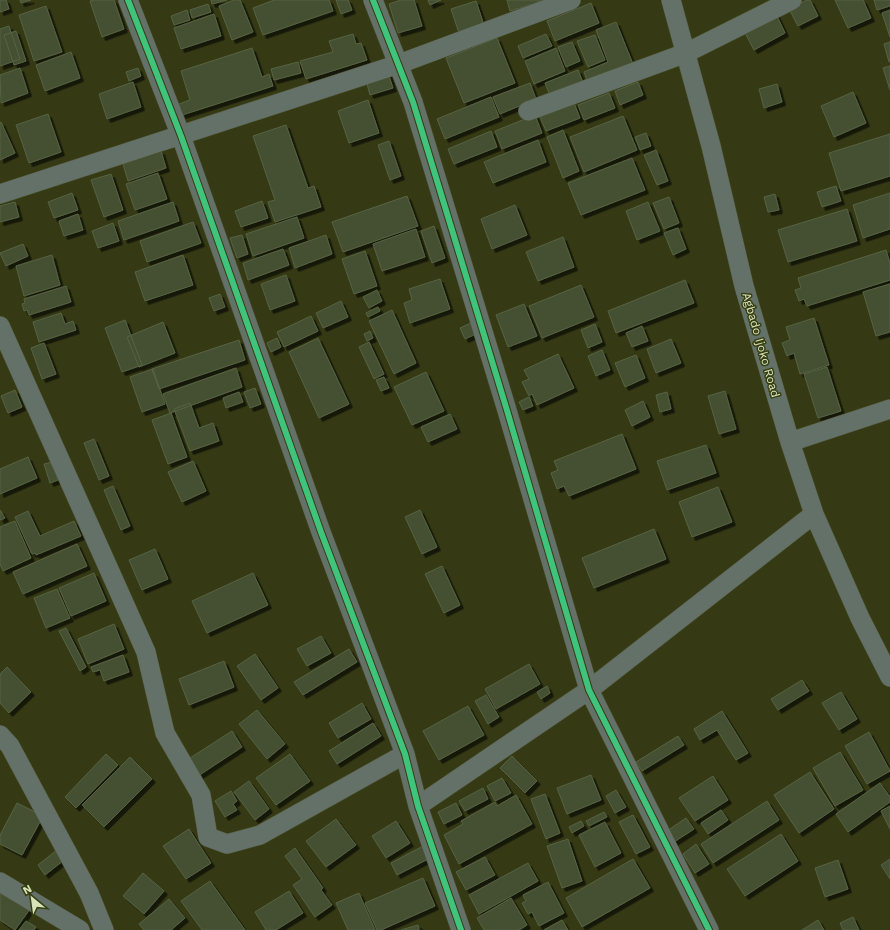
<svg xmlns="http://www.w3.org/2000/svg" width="890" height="930" viewBox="0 0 890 930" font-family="'Work Sans',sans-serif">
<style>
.building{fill:#444f32;stroke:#566343;filter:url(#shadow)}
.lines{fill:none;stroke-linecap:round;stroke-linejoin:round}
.minor-casing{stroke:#505535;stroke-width:20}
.minor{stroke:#647168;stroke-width:19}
.cycleway-casing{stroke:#363e12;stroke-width:8}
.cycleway{stroke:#40c37c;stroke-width:6}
.labels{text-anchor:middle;stroke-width:3;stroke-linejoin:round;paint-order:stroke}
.street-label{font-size:12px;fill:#d9e3ba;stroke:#363e12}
</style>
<defs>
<filter id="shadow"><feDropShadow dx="3.5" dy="3.5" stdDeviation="0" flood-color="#0009"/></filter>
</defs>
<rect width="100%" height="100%" fill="#353a14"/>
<path class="building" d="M0 0H6L9 9 0 12Z
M20 0H31L21 3Z
M94 0H114L124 29 102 37 90 1Z
M211 0H227L212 4Z
M234 0H240L253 32 232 40 219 6Z
M274 0H329L333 11 263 35 253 8Z
M336 0H348L352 10 341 14Z
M401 0H414L422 26 398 33 389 4Z
M428 0H441L430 5Z
M507 0H546L510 11Z
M807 0H810L818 16 798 26 789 9Z
M835 0H863L871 18 848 28Z
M874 0H890V6L877 10Z
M476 1 484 25 459 33 451 9Z
M591 3 599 23 555 41 547 21Z
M208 4 211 12 192 18 190 10Z
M46 6 62 52 34 61 19 15Z
M187 10 190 20 174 25 171 16Z
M890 10V37L882 13Z
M214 14 221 36 181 49 174 28Z
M776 14 785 33 754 50 744 31Z
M616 22 635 69 590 87 584 72 608 62 596 30Z
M9 26 20 59 0 66V29Z
M16 31 26 61 14 65 4 35Z
M353 34 356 44 361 43 367 60 306 79 300 61 333 52 329 41Z
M546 34 552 46 523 58 518 46Z
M595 35 605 60 588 67 577 41Z
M497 38 515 83 464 103 446 58Z
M572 42 580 61 566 67 558 47Z
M890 42V62H889L884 44Z
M252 48 262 77 269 74 273 86 182 115 179 104 190 100 181 71Z
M556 48 565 71 534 84 525 61Z
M71 52 80 78 45 91 36 65Z
M298 62 301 73 274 80 271 69Z
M890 66V90L883 68Z
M20 68 28 93 1 103 0 75Z
M138 68 141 76 129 81 126 72Z
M578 70 584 85 551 98 545 83Z
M388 73 393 88 370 95 366 80Z
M133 82 141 107 107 119 99 94Z
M638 82 643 95 620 105 615 91Z
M530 83 536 99 500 114 493 97Z
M777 84 782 102 764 108 759 89Z
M853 92 866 123 834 137 821 106Z
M609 93 615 108 584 120 578 105Z
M491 97 499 117 445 139 437 119Z
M368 100 379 133 349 143 338 111Z
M574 103 580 118 546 131 540 117Z
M48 114 61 152 29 163 16 125Z
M535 115 542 133 502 149 495 131Z
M623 116 637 150 584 172 570 137Z
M1 122 15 153 0 160V123Z
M286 125 308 188 314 186 321 207 275 222 268 202 275 200 253 136Z
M563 130 579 171 563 178 547 137Z
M491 131 497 147 454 164 448 149Z
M646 133 651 146 640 150 635 137Z
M890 134V176L841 191 829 153Z
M538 140 546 162 493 183 484 162Z
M389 141 401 176 390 180 378 145Z
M656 150 668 181 657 185 644 155Z
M161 151 166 168 128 181 123 164Z
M632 158 645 190 581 215 568 183Z
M158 173 167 199 135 210 126 184Z
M111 174 123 210 104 217 91 180Z
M836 186 841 201 822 207 817 192Z
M72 193 78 210 54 218 48 202Z
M890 193V229L863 238 853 205Z
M775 194 779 210 768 212 764 197Z
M407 196 418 226 343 252 332 222Z
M669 197 679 223 664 229 653 203Z
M262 201 268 218 241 227 235 211Z
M15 202 19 217 0 222V206Z
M173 202 179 221 124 240 118 221Z
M648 202 660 231 637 240 626 211Z
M515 205 527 235 492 249 481 219Z
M847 209 857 241 788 262 778 230Z
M78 214 83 230 64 236 59 221Z
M297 217 304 238 253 256 246 234Z
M193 222 201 243 147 262 140 241Z
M113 223 119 241 98 248 92 231Z
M434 226 445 258 432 263 421 231Z
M678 228 686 249 673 255 664 233Z
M416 229 425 257 382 271 373 244Z
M242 235 248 254 237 258 230 238Z
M326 235 332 254 295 268 289 248Z
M563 237 574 267 538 281 526 252Z
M23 244 28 256 6 266 0 253Z
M283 249 289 265 248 280 243 263Z
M886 250 890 263V280L807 306 804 299 799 301 795 290 801 288 798 278Z
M365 251 377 286 354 294 342 259Z
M52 255 60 285 24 296 16 266Z
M183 255 193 285 145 301 135 272Z
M286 275 295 301 270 310 261 284Z
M440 279 450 309 410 323 404 303 412 300 409 289Z
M685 280 694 303 616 333 608 311Z
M890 284V332L876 336 863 292Z
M581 285 594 317 542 338 529 306Z
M66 286 71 302 29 315 27 310 24 311 22 304 25 303 24 299Z
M377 290 382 301 369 308 363 297Z
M220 294 225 307 214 311 209 298Z
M341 301 348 317 323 328 316 313Z
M524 304 537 336 508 347 496 315Z
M378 307 380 311 368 317 366 313Z
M392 310 416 363 394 374 369 321Z
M61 313 65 324 73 321 76 330 39 342 33 322Z
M311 316 318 331 284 347 277 332Z
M814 318 829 365 800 374 794 353 787 356 782 343 790 340 786 327Z
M125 320 142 365 122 372 105 328Z
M163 322 175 353 139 367 127 337Z
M471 323 476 334 465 339 460 328Z
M595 324 602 342 588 348 581 330Z
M642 326 648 341 632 347 626 333Z
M370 331 373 338 367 341 364 334Z
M277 338 281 347 271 352 267 343Z
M318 338 349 404 319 418 289 352Z
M671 339 681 363 656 373 647 349Z
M239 340 245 360 159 389 152 369Z
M369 342 384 374 374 379 359 347Z
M44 343 56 374 42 379 31 348Z
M602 350 610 370 596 376 588 356Z
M558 354 574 388 537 405 532 394 529 396 522 382 529 379 524 370Z
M636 355 645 378 625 387 615 363Z
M827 367 841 411 818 418 804 374Z
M236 368 242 387 170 413 163 394Z
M153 369 165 404 142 412 130 377Z
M426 372 444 411 412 425 394 387Z
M384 377 389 388 381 391 376 380Z
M255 388 261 404 250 408 244 392Z
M15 390 22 407 8 413 1 396Z
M725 391 736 429 719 434 708 396Z
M239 392 243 402 226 408 223 398Z
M667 392 671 409 660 412 656 395Z
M529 397 533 406 523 410 519 402Z
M643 401 650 417 632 426 625 410Z
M190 403 199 428 213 423 219 441 190 451 174 409Z
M171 413 187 457 168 464 152 420Z
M450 414 457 429 428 442 421 427Z
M622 434 636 469 569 496 564 486 557 489 551 473 558 470 554 461Z
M94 439 109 476 99 480 84 443Z
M706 445 716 473 667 490 657 461Z
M28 457 37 478 0 494V469Z
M193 461 206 491 182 502 168 472Z
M52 462 58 480 50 483 44 464Z
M113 486 130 526 121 530 104 490Z
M718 487 732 522 692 537 679 502Z
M0 510 5 518 0 520Z
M420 510 437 547 422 554 405 517Z
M28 511 40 536 74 521 81 536 36 555 35 553 32 554 15 517Z
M15 521 31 558 3 571 0 564V527Z
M654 529 666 559 594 588 582 558Z
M77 544 87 566 23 594 13 572Z
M155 549 168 579 142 590 129 560Z
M442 566 460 605 444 613 425 574Z
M94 573 106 601 71 616 59 588Z
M253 573 268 605 207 633 192 601Z
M57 589 70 618 46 628 34 598Z
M114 624 124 649 88 664 78 639Z
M66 628 86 667 80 671 59 631Z
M321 636 331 653 307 666 297 649Z
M349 649 357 662 303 695 294 682Z
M255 654 278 688 261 700 237 666Z
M123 655 129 672 104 681 100 670 93 672 91 667Z
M224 661 234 687 189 705 179 679Z
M529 664 540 684 496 709 485 689Z
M7 667 31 692 9 713 0 703V674Z
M802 680 809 691 778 710 771 699Z
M547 686 550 693 541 699 537 692Z
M841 692 857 719 839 730 822 703Z
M486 695 499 717 488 724 475 701Z
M362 703 371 719 338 738 329 723Z
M468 706 484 735 439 760 423 731Z
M257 710 285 744 267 759 239 724Z
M722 711 748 753 736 760 717 730 700 740 694 729Z
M373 723 381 736 337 764 329 751Z
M232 731 242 747 198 776 187 760Z
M869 732 890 771 867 784 845 746Z
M678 736 684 745 642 771 636 762Z
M840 752 863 790 835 806 813 768Z
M106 754 118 765 76 808 65 797Z
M290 754 310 781 276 805 256 778Z
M512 756 537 781 525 793 500 768Z
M130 757 152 779 104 827 82 805Z
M810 772 834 809 799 833 774 795Z
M591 775 601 800 567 814 557 788Z
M713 776 728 800 695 821 679 798Z
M502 778 511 793 495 801 487 786Z
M249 781 269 809 255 820 234 792Z
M880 783 890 797V802L848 832 836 814Z
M483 788 488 799 465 811 459 801Z
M616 790 626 807 615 813 606 796Z
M231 791 237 801 233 804 237 810 225 817 215 801Z
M545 794 560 833 546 839 531 799Z
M516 795 532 824 459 864 444 835 463 824 461 821 495 802 497 806Z
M767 801 779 820 713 863 701 844Z
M17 803 43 816 22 855 0 844V835Z
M456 803 462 815 444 824 438 812Z
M890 806V829L881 811Z
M721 810 728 820 708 834 701 823Z
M604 812 607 817 589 826 586 821Z
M633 815 650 847 636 854 619 822Z
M686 818 694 829 674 842 667 831Z
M336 819 356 845 326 867 306 841Z
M396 821 410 843 386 858 372 836Z
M581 821 584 826 572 833 569 827Z
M605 822 621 853 595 867 579 835Z
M189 829 211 863 186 879 163 846Z
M781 834 798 861 745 896 727 869Z
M568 839 582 881 562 888 547 846Z
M696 844 709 864 695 873 683 854Z
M423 846 430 858 397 875 391 863Z
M295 848 323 888 321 890 332 905 315 917 293 885 302 879 285 856Z
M57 850 64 860 45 875 38 865Z
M485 857 495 875 466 890 456 872Z
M633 859 650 888 582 927 566 898Z
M890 859V879L881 865Z
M838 860 848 889 825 897 815 868Z
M528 863 538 881 479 914 469 895Z
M143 873 164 891 144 914 123 896Z
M423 878 435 906 381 930H377L365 903Z
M210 881 245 930H202L181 901Z
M548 882 564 913 539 926 532 912 528 914 522 903 526 901 523 895Z
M0 889 30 909 15 930 0 920Z
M289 891 303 913 276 930H266L255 912Z
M359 893 375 930H348L336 903Z
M511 898 527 925 519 930H484L477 918Z
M169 899 185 918 171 930H144L139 924Z
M853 917 859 930H843L840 923Z
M562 920 568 930H544Z
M818 920 824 930H802Z
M26 921 36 927 34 930H19Z
M418 925 419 930H401Z"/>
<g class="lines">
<defs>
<path id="minor" d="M128 0 181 136 321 532 405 754 418 806 461 930
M373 0 413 102 506 407 589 690 709 930
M671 0 711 146 744 286 790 442 814 514 860 618 890 677
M528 111 686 53 792 0
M0 194 399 64 571 0
M0 326 146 652 165 733 201 795 208 837 227 844 260 835 405 754
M790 442 890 409
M0 735 10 746 89 893 104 930
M418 806 589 690 814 514
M0 882 80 930"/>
</defs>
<use href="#minor" class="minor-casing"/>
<use href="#minor" class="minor"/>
<defs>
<path id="cycleway" d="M128 0 181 136 321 532 405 754 418 806 461 930
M373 0 413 102 506 407 589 690 709 930"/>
</defs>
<use href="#cycleway" class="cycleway-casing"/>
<use href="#cycleway" class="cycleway"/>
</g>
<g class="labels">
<g class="street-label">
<text transform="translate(761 345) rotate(74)" y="4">Agbado Ijoko Road</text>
</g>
</g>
<g transform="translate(32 898) rotate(331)" stroke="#363e12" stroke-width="3" paint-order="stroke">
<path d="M0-3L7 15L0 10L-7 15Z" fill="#d9e3ba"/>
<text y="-6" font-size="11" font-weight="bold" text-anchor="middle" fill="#d9e3ba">N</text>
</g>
</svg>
